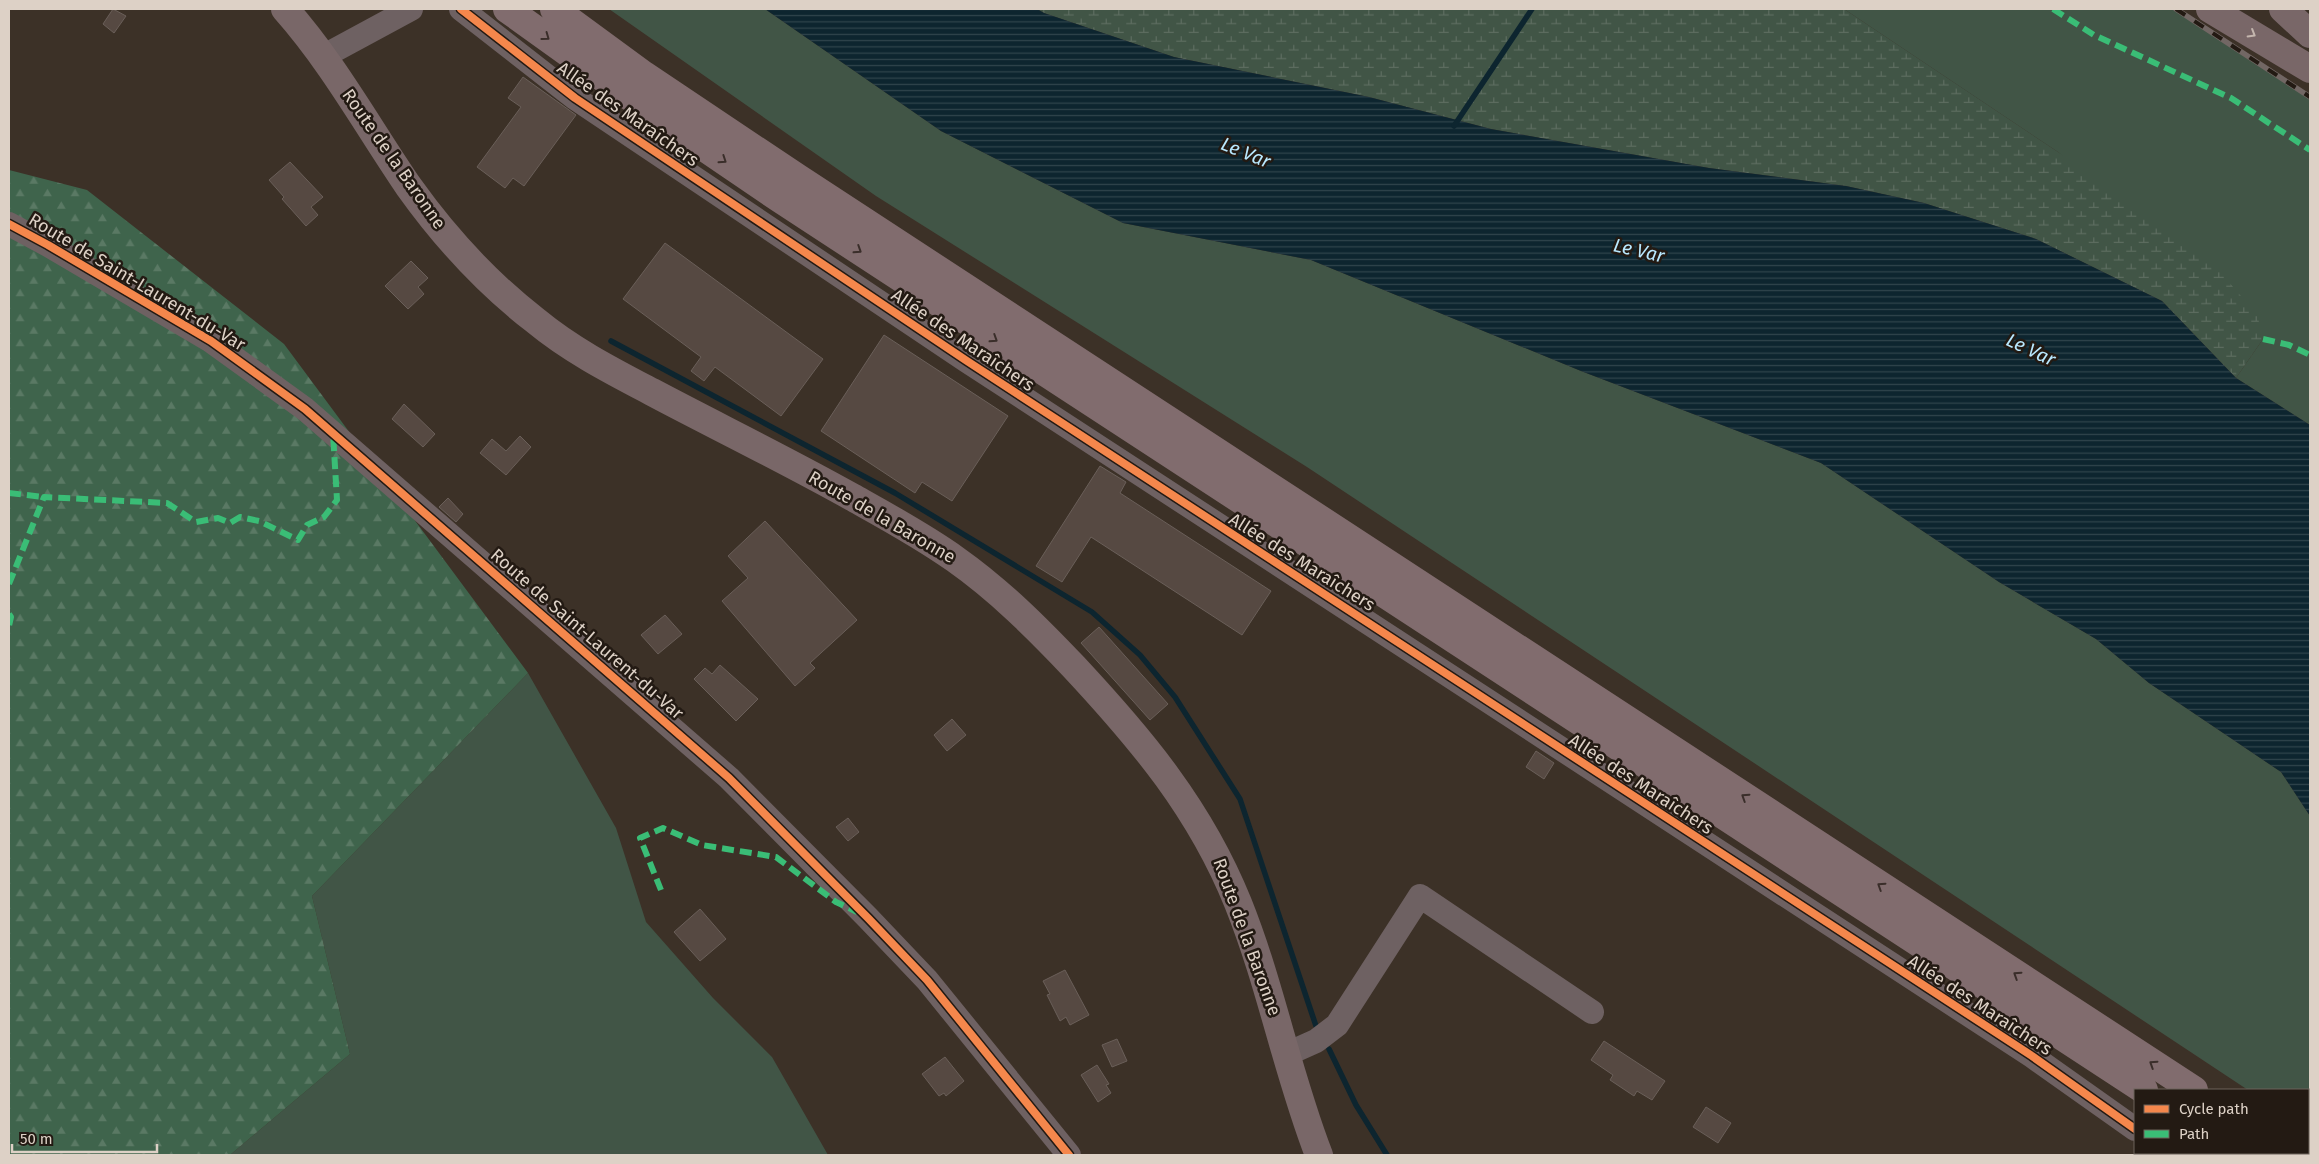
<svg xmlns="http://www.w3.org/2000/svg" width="2319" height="1164" viewBox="0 0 2319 1164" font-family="'Fira Sans',sans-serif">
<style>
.green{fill:#415546}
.forest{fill:url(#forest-firs)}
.wetland{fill:url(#wetland-marsh)}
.water{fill:url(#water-rules)}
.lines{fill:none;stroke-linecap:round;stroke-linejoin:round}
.stream{stroke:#0d252f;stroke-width:5.5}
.building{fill:#564942;stroke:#6a5f59}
.minor{stroke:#6e6162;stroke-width:24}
.major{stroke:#796768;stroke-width:28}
.highway{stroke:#816c6e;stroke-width:28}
.rail-casing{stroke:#726764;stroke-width:5.5}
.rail{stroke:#231a13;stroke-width:4;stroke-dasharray:11;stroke-linecap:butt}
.quiet{stroke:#3abd76;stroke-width:6;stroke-dasharray:12 6;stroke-linecap:butt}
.cycleway-casing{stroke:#231a13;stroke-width:11}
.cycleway{stroke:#f5874c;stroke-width:8}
.oneway{stroke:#c4b6ae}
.oneway2{stroke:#3a2e2a}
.labels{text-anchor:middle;stroke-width:5;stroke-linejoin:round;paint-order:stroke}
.street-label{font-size:18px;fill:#ddd1c6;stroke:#231a13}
.water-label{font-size:19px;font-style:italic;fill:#b9e8fe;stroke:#231a13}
</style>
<defs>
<pattern id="forest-firs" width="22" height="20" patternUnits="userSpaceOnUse" patternTransform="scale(1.25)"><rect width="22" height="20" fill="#3f644c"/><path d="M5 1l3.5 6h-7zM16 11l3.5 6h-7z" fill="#5a7964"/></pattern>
<pattern id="wetland-marsh" width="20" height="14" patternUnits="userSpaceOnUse" patternTransform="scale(1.25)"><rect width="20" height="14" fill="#415546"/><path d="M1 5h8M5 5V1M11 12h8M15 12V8" fill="none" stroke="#5c6c5f"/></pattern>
<pattern id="water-rules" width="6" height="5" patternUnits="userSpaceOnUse" patternTransform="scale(1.25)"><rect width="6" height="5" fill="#0d252f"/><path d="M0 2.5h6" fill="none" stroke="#30444c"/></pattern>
</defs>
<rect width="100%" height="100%" fill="#3c3127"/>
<path class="green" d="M609 9H765L941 131 1123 223 1311 260 1581 371 1821 463 1999 582 2096 639 2149 683 2281 772 2310 816V1131L2308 1130V1090H2248L1307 467 876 196Z
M1844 9H2176L2310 97V425L2236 378 2263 339 2058 152Z
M528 673 616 828 646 922 713 998 772 1057 828 1155H230L350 1054 312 896Z"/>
<path class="forest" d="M9 170 87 190 284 344 528 673 312 896 350 1054 230 1155H9Z"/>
<path class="wetland" d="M1037 9H1844L2058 152 2210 261 2257 314 2263 339 2236 378 2162 301 2036 239 1924 203 1846 186 1709 168 1491 129 1369 97 1174 57 1044 13Z"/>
<path class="water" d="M765 9H1037L1044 13 1174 57 1369 97 1491 129 1709 168 1846 186 1924 203 2036 239 2162 301 2236 378 2310 425V816L2281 772 2149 683 2096 639 1999 582 1821 463 1581 371 1311 260 1123 223 941 131Z"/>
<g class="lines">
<path class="stream" d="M1454 126 1532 9
M611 341 895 493 1092 612 1140 655 1175 697 1240 799 1316 1026
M1329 1049 1356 1105 1387 1155"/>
</g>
<path class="building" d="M113 9 126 16 114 33 103 24Z
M523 77 576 115 524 186 513 178 505 188 477 167 521 107 508 98Z
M290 162 323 197 311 207 318 215 306 226 282 199 284 197 269 180Z
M665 243 823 359 781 416 715 367 704 381 691 371 701 357 623 299Z
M411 261 428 278 418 287 424 294 408 309 385 286Z
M884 335 1008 416 952 501 922 482 915 493 821 431Z
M404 404 435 434 423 447 392 419Z
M520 436 531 447 506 475 480 453 492 439 506 451Z
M1100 466 1126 482 1120 493 1271 591 1242 635 1091 537 1062 582 1036 566Z
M448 498 463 514 456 522 439 507Z
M765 521 857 620 810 663 815 668 795 686 722 601 748 578 728 556Z
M665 615 682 634 658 654 641 635Z
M1099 627 1168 704 1150 720 1081 643Z
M720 665 758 699 736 721 694 679 705 668 712 674Z
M952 719 966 735 947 751 934 735Z
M1536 751 1554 763 1544 779 1526 767Z
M848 818 859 832 848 841 836 827Z
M700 909 726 939 700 961 674 932Z
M1065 970 1089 1015 1070 1025 1066 1017 1060 1021 1047 995 1050 994 1043 981Z
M1117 1039 1127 1061 1112 1067 1102 1045Z
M1604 1041 1665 1081 1652 1100 1637 1091 1634 1096 1610 1080 1613 1075 1591 1060Z
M945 1057 964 1081 946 1096 944 1093 939 1096 922 1074Z
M1097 1065 1109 1084 1106 1085 1111 1093 1098 1102 1081 1075Z
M1706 1107 1731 1123 1718 1143 1693 1127Z"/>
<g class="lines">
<path class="minor" d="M461 9 575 98 967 361 2032 1056 2135 1129
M324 56 411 9
M9 224 48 245 211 341 305 409 729 778 868 918 927 980 1069 1155
M1287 1054 1316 1041 1337 1025 1420 896 1592 1012
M2170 1153 2174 1155"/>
<path class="major" d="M285 9C333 63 368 127 409 187 444 236 488 284 536 321 571 350 612 371 652 392 718 427 786 460 852 497 886 516 923 536 955 559 999 590 1037 628 1074 667 1142 740 1200 809 1238 903 1271 985 1287 1073 1319 1155
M2210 9 2310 69
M2283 9 2310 34"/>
<path class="highway" d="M507 9 627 95 780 199 2144 1090
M554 9 644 75 798 178 2194 1090
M2239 1153 2243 1155
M2290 1153 2293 1155"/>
<defs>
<path id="rail" d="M2176 9 2310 97"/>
</defs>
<use href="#rail" class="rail-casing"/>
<use href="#rail" class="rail"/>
<path class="quiet" d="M2053 9 2094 35 2231 98 2310 150
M2263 339 2289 345 2310 355
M9 493 44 497
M9 584 44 497 167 503 196 522 218 518 230 523 240 517 259 521 298 540 307 525 324 517 337 500 333 433
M9 614 11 617 9 626
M661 890 640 838 663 828 702 845 776 857 836 902 857 912"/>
<defs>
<path id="cycleway" d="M461 9 575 98 967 361 2032 1056 2135 1129
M9 224 48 245 211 341 305 409 729 778 868 918 927 980 1069 1155"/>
</defs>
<use href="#cycleway" class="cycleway-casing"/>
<use href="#cycleway" class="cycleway"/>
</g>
<defs><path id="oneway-chevron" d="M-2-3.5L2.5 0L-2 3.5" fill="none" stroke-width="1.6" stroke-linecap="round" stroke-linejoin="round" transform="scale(1.25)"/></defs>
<use class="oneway" href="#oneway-chevron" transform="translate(2252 34) rotate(31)"/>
<g class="oneway2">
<use href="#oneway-chevron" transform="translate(546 37) rotate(36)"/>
<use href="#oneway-chevron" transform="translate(723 160) rotate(34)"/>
<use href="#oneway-chevron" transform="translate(858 250) rotate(33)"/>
<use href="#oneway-chevron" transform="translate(994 339) rotate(33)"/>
<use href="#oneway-chevron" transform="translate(1745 797) rotate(-147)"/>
<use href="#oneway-chevron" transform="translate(1881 886) rotate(-147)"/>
<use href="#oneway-chevron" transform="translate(2017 975) rotate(-147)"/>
<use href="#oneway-chevron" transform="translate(2153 1064) rotate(-147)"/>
</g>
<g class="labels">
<g class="street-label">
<text transform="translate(628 114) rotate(35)" y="6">Allée des Maraîchers</text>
<text transform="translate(394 159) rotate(55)" y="6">Route de la Baronne</text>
<text transform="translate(137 282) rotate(31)" y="6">Route de Saint-Laurent-du-Var</text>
<text transform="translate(963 340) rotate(34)" y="6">Allée des Maraîchers</text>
<text transform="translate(882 517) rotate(30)" y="6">Route de la Baronne</text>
<text transform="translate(1302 562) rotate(32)" y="6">Allée des Maraîchers</text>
<text transform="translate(587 634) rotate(41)" y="6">Route de Saint-Laurent-du-Var</text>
<text transform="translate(1641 784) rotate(33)" y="6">Allée des Maraîchers</text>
<text transform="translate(1247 937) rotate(70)" y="6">Route de la Baronne</text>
<text transform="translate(1980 1005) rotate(33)" y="6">Allée des Maraîchers</text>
</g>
<g class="water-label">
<text transform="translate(1246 152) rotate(22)" y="7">Le Var</text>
<text transform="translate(1639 250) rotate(13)" y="7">Le Var</text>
<text transform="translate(2031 349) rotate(25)" y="7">Le Var</text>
</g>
</g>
<rect width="2319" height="1164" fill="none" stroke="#ddd1c6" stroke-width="20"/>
<rect x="2134" y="1089" width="175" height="65" fill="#231a13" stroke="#6d635b"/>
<rect x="2144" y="1105" width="25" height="8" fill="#f5874c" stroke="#6d635b"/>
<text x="2179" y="1114" font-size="15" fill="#ddd1c6">Cycle path</text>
<rect x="2144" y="1130" width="25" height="8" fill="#3abd76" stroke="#6d635b"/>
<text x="2179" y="1139" font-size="15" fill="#ddd1c6">Path</text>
<path d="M12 1144v8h145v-8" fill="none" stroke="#ddd1c6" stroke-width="2.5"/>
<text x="20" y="1144" font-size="15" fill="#ddd1c6" stroke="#231a13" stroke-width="4" paint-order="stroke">50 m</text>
</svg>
